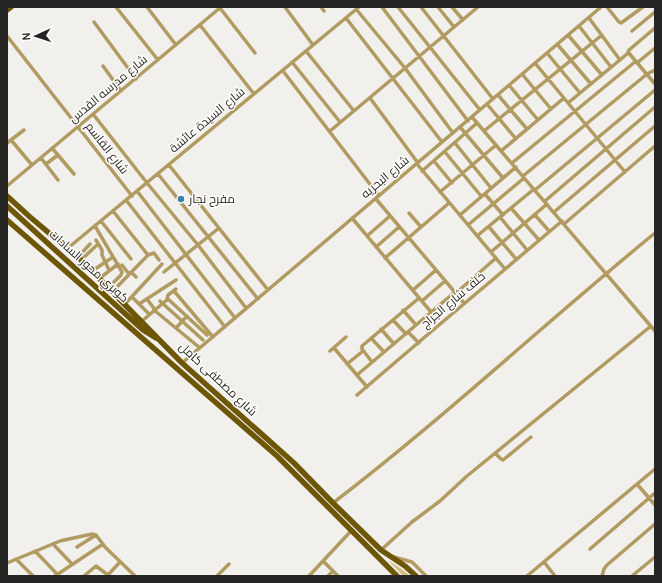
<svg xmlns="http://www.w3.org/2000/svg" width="662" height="583" viewBox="0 0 662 583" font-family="Overpass,Cairo,sans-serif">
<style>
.green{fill:#d6bf84}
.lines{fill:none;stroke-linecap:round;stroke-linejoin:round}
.street{stroke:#b19b61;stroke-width:3.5}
.primary{stroke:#6e5607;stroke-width:5.5}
.poi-dot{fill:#3384b5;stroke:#fefdfa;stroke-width:1.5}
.labels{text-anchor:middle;stroke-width:3;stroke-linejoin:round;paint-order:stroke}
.street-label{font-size:12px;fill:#252524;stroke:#fefdfa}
.poi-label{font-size:12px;fill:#252524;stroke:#fefdfa;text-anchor:start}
</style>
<rect width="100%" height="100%" fill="#f1f0ed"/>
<path class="green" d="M388 560 403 570 410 576H403Z"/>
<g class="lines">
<path class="street" d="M116 7 158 60
M147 7 176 45
M285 7 313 45
M321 7 324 11
M382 7 468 121
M398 7 480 110
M421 7 493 99
M438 7 454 27
M452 7 463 20
M607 7 619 22 621 23 643 7
M220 8 255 53
M356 9 405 68 453 133
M346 18 442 142
M589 18 620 60
M94 22 136 79
M200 25 254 94
M579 26 611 67
M632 31 655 12
M568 35 602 75
M7 36 132 196
M557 44 591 84
M306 51 354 111
M628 52 655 84
M547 53 580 93
M292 62 340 122
M535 63 625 172
M637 63 655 48
M103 66 121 91
M283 71 379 196
M522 74 551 109
M509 85 538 120
M498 95 527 129
M370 98 418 163
M568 103 627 54 629 50 655 28
M487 104 516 139
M93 114 147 183
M472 117 655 331
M460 127 503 178
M330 131 478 7
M484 131 602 35
M11 140 32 165
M7 143 24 130
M455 143 491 188
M52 148 74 174
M501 151 564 98
M445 152 481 196
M41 158 58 180
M434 161 452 183
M512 163 636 61
M46 164 58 155
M417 164 505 269
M169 165 268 290
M422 171 477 123
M158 174 258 299
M523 176 647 74 655 70
M147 183 198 245 246 308
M7 186 221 7
M535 190 655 90
M137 191 235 318
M440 192 496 145
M485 194 503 215
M376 199 464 303
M126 200 225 327
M545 201 655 107
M511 208 539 240
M554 212 655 126
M409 213 421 227
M460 215 516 167
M535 215 549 231
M500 217 527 250
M352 218 431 312
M101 221 131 259
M564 224 655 146
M468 225 524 178
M95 226 122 272 121 275 109 287
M489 227 516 259
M367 236 390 216
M477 236 534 189
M96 240 102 250V255L109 270
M376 247 399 227
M68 248 359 7
M491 252 547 204
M148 255 154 253 159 260
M78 257 90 244
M385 258 449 203
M81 260 98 244
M122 265 129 274
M92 271 113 257
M131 272 136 277
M164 272 219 228
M100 278 118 264
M413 290 436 270
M113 291 148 255 113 211
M174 291 213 337
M456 293 496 258
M132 297 149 314
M147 299 155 310
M167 299 168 295 176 289
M160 301 203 340
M422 301 445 281
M125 304 162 264
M139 304 176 280
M154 310 200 348
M403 310 416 325
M393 320 406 334
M142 321 168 299 207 335
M176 328 187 316
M381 329 394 344
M408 332 419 343
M371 338 384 352
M334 348 367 387
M330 351 346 337
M372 362 362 349V346L419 298
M182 363 601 7
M347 364 363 351
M357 375 455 292
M357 395 426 336 562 221
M495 453 501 459 503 460 531 437
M637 484 655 505
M333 503C444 418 546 322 655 233
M53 544 72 564
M77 547 96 535
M590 549 655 493
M381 550 412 522 440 501 467 476 651 326
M35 551 57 574
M394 557 412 562 426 576
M16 559 33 576
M323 561 338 576
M544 562 555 576
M7 563 60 541 92 534 96 535 105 547 135 576
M55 576 103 544
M84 576 96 566 108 575
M107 576 120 562
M217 576 229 564
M309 576 351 531
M328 576 333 571
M527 576 655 469
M602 576 604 569 607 565 655 524
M632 576 655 557"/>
<path class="primary" d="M7 10 11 7
M7 196 30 217 81 260 182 363 294 463 333 503 381 550 405 566 416 576
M7 206 143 330 156 338
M7 220 277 456 397 576"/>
</g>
<circle class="poi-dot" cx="181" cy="199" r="4"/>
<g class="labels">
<g class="street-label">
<text transform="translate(108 89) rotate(-40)" y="4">شارع مدرسه القدس</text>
<text transform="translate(207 120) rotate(-40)" y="4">شارع السيدة عائشة</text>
<text transform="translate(107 148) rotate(52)" y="4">شارع القاسم</text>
<text transform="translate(385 177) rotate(-40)" y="4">شارع البحريه</text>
<text transform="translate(89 266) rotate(42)" y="4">كوبري محور السادات</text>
<text transform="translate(453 300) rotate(-40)" y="4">خلف شارع الجراج</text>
<text transform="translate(218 379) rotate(43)" y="4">شارع مصطفى كامل</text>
</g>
<g class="poi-label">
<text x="189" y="203">مفرح نجار</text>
</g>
</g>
<rect width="662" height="583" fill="none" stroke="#252524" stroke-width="16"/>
<g transform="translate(36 36) rotate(267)" stroke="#fefdfa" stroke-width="3" paint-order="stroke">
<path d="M0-3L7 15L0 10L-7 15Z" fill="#252524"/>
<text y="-6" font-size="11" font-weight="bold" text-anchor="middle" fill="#252524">N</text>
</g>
</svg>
